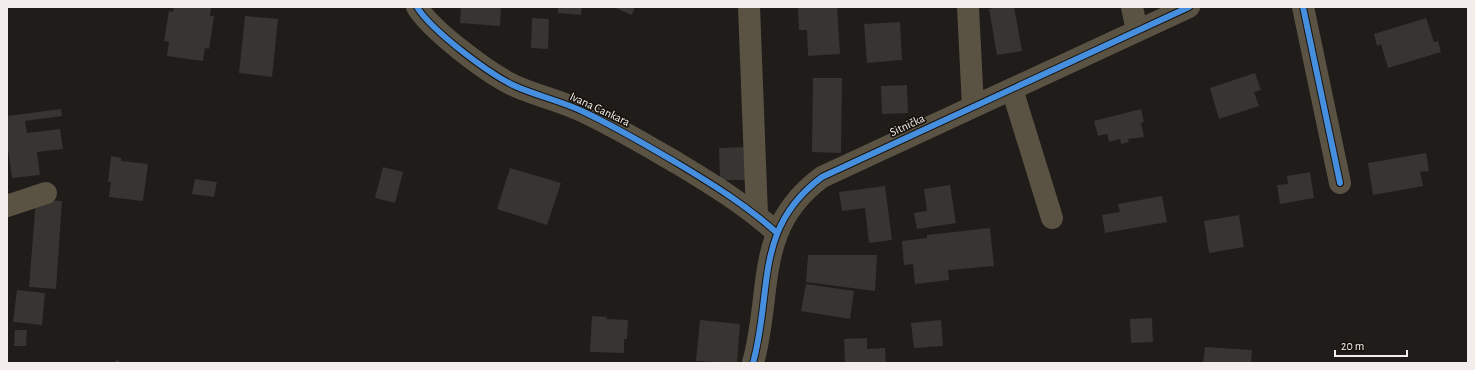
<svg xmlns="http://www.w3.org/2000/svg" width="1475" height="370" viewBox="0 0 1475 370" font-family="'Alegreya Sans',sans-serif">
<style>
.building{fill:#373431}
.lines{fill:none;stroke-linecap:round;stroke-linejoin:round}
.minor{stroke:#5a5344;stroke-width:22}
.cycleway-casing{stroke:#19130e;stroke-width:8}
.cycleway{stroke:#468fdf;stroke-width:6}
.labels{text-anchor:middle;stroke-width:3.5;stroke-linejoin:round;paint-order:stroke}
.street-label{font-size:12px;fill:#f3eeeb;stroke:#19130e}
</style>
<rect width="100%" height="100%" fill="#1f1c19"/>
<path class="building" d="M174 7H211L210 16H214L209 49 205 48 203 61 167 56 169 42 164 41 169 11 173 12Z
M461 7H501L500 26 460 23Z
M558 7H582L581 15 558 13Z
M613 7H635L632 15Z
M798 7H837L840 54 808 56 807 30H799Z
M999 7H1014L1022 51 997 55 989 9Z
M245 16 278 19 272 77 239 73Z
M532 18 549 19 548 49 531 48Z
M1426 18 1434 42 1438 41 1441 52 1388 68 1381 44 1377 46 1374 34Z
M900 22 902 60 867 63 864 24Z
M1255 73 1261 90 1254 92 1259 106 1219 119 1210 88Z
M813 78H842L841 153 812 152Z
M907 85 908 113 882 114 881 86Z
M61 109 62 116 25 121 27 133 60 129 63 149 37 152 40 175 12 178 7 143V116Z
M1141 109 1144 122 1141 123 1144 137 1128 139 1129 142 1121 144 1120 139 1109 142 1107 134 1098 136 1094 121Z
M745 147 746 180H720L719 148Z
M1426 153 1429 171 1420 172 1423 186 1373 195 1368 163Z
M111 156 121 158V161L148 164 143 201 109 197 111 182H108Z
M383 167 403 172 395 203 375 198Z
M510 168 561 183 547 225 497 209Z
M1310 172 1314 198 1280 204 1277 185 1288 184 1287 176Z
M195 179 217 182 214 197 192 194Z
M950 185 956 223 917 229 914 213 927 211 924 189Z
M885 186 892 240 869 243 865 208 842 211 839 192Z
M1162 196 1167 222 1105 233 1102 215 1120 212 1118 204Z
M36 199 62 201 56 289 29 287Z
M1239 215 1244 247 1209 253 1204 221Z
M990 228 994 266 948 270 949 280 915 284 913 264 904 265 902 241 927 238V235Z
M808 255H877L875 291 806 282Z
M806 284 854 291 850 319 801 311Z
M17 290 45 293 42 325 13 322Z
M592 316 607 317 606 319 628 320 627 339H624V353L590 352Z
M1152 318 1153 342 1131 343 1130 319Z
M700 320 740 324 737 363 696 361Z
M941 320 943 346 914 348 911 323Z
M15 330H27L26 346H14Z
M867 338V349L885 348 886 363H845L844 339Z
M1205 347 1252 350 1251 363H1203Z
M116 360 125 363H115Z"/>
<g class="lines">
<path class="minor" d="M417 7C432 31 489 74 515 86 537 96 562 101 584 112 616 127 646 145 677 163 712 184 746 205 776 232
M749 7 757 215
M968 7 973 107
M1132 7 1137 31
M1303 7 1340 183
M1012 89 1052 218
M7 206 46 193
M753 363C773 291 753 228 822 177L1189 7"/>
<defs>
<path id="cycleway" d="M417 7C432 31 489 74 515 86 537 96 562 101 584 112 616 127 646 145 677 163 712 184 746 205 776 232
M1303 7 1340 183
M753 363C773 291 753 228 822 177L1189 7"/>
</defs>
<use href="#cycleway" class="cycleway-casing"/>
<use href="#cycleway" class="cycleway"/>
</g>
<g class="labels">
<g class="street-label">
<text transform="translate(600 109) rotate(25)" y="4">Ivana Cankara</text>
<text transform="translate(907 125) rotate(-25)" y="4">Sitnička</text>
</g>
</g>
<rect width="1475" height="370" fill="none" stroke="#f3eeeb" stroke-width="16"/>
<path d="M1335 350v6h72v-6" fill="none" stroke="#f3eeeb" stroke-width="2"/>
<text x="1341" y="350" font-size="12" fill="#f3eeeb" stroke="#19130e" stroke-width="3" paint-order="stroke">20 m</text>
</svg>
